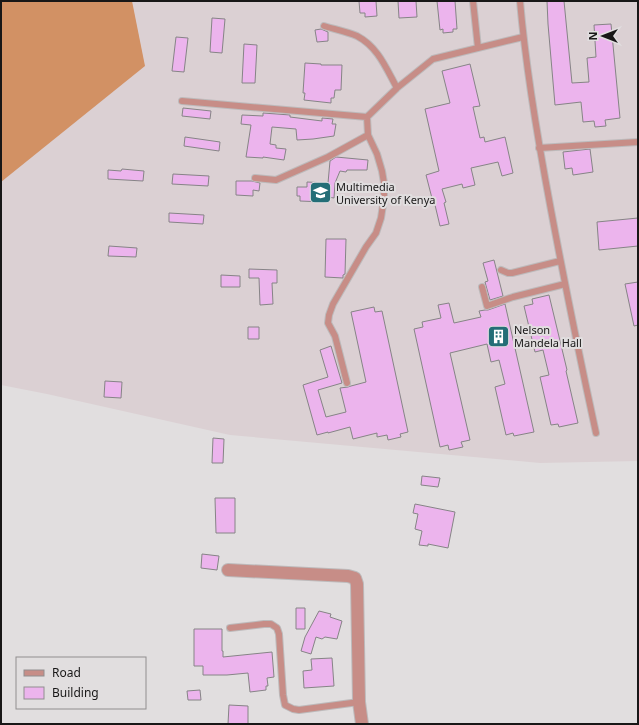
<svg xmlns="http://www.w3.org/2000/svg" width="639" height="725" viewBox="0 0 639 725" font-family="'Noto Sans',sans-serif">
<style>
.built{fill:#dbd0d3}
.forest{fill:#d29164}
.building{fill:#ecb4ed;stroke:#868486}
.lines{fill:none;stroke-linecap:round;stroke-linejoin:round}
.service-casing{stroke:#bdbabb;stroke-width:8}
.minor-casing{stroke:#bdbabb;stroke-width:14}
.service{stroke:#c78d87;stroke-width:6}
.minor{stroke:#c78d87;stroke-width:12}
.labels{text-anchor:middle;stroke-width:4;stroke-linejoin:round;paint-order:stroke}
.poi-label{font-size:11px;fill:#181717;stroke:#e1dedf;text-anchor:start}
</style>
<rect width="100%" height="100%" fill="#e1dedf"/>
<path class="built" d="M1 1H638V461L540 463 230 435 47 394 1 385Z"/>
<path class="forest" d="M1 1H132L145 66 1 182Z"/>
<path class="building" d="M359 1H376L377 16 365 17V13H360Z
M398 1H416L417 17 399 18Z
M437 1H455L457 29H453V32L443 33V29L440 30Z
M547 1H564L572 83 589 82 587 58 596 57 594 25 611 24 620 118 605 120 606 126 595 127 594 121 583 122 581 102 555 105 548 24Z
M212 18 225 19 222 53 210 52Z
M321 29 328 32V41L317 42 315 30Z
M176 37 188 38 184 72 172 71Z
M244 44 257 45 255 83H242Z
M305 63 321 64V65H342L341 90H335L334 98H331V103L304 100 305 93H303Z
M470 64 480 106 473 107 480 138 484 137 485 142 505 137 513 173 502 176 498 162 471 168 475 185 463 188 462 184 442 189 446 202 444 203 449 224 440 226 435 205 434 206 426 175 439 171 425 109 450 103 442 71Z
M183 108 211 111 210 119 182 116Z
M263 113 290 115V117L322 121V118L333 119 332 124H336L334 136 313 139 297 140 296 129 272 127 270 144 276 145V148L286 149 284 160 263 157V158L246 157 251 125 241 124 242 115 263 116Z
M185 137 220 142 219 151 184 146Z
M590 149 593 172 573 175 572 168 565 169 563 152Z
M336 157 368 160 367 170H347L346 172 340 171 335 183 334 198 328 197V198L325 197 324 202 300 201V196H297V187H307V182L328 183 330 161Z
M122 169 144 171 143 181 108 179V170L121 171Z
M173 174 209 176 208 186 172 184Z
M236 181H252L260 183 259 191 253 190V196L236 195Z
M169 213 204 215 203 224 169 222Z
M638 218V246L599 250 597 222Z
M326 239H346L345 274 343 275V278L325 277Z
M109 246 137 248 136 257 108 256Z
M494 260 503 296 490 300 485 282 488 281 483 263Z
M249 269 277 270V283H272L273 304 260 305 259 278H249Z
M221 275 240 276V287H221Z
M638 282V325L634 326 625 284Z
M549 295 567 370 566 371 578 423 559 427 558 424 551 425 540 377 549 375 543 350 535 352 524 306 533 304 532 299Z
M449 303 454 323 481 317 479 311 485 310H488L505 304 534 432 514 436 513 433 506 435 495 387 505 384 499 360 491 362 487 344 450 353 470 440 461 442 463 447 449 450 448 445 440 447 414 329 423 327 422 322 441 318 438 305Z
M374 307 375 312 382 311 408 432 400 434 401 437 388 440 387 435 377 437V433L353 439 350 427 328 433V432L317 435 303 385 328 377 320 350 331 346 342 383 318 390 326 417 346 412 340 388 348 387 351 386 366 382 351 312Z
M248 327H259V339H248Z
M105 381 122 382 121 398 104 397Z
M213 438 224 439 223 463H212Z
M422 476 440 478 438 487 421 485Z
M215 498H235V533H216Z
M415 504 455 512 448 548 428 544V546L419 545 422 531 415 529 418 514 413 513Z
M202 554 219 556 217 570 201 568Z
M296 608H305V629H296Z
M319 611 331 614 330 617 342 621 337 639 325 637 322 639 316 637 311 654 301 651 305 637Z
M194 629H222V651H223V657L272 652 274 677 267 678 268 686H266V690L250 692 248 673 227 675H203V666H194Z
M332 658 334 686 304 688 303 671 312 670 311 659Z
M200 690 201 700H188L187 691Z
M229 705 248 706V724H228Z"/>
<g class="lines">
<defs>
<path id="service" d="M473 1 478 48
M520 1C526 71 538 141 551 210 565 285 580 359 596 433
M324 26C334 29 348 32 357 36 378 47 386 68 397 88
M182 101 367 117 397 88 433 59 523 37
M539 148 638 142
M255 178 276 180 328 157 368 135
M501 270 508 273H512L560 261
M482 287 487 306 513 297 565 284
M347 383 335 336 328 323 329 315 333 304 366 247 376 233 381 218 384 198V183L382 171 377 154 368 135 367 117
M230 628 264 624H271L277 628 279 634 283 695 285 705 293 709 299 710 359 702"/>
<path id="minor" d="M228 570 348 576 355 578 357 584 359 702 362 724"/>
</defs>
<use href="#service" class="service-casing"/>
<use href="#minor" class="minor-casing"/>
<use href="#service" class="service"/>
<use href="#minor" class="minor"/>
</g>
<defs>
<symbol id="university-square" viewBox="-11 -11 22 22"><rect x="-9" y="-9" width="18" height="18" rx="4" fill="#246e77" stroke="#e1dedf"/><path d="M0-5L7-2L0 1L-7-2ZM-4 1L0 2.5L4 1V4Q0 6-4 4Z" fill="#fff"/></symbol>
<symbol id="building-square" viewBox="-11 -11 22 22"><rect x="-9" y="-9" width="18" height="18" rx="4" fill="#246e77" stroke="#e1dedf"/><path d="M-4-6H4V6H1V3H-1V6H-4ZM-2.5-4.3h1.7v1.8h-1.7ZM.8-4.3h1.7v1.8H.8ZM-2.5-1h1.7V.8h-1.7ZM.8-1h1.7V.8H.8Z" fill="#fff"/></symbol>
</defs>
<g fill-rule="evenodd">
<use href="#university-square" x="308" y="180" width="25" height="25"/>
<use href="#building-square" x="486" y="324" width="25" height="25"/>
</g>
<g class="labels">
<g class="poi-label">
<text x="336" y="191">Multimedia<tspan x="336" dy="13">University of Kenya</tspan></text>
<text x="514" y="334">Nelson<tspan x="514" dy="13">Mandela Hall</tspan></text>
</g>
</g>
<rect width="639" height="725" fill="none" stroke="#181717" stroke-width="4"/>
<rect x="16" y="657" width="130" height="52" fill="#e1dedf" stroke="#918e8f"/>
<rect x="24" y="670" width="20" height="6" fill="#c78d87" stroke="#918e8f"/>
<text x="52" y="677" font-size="12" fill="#181717">Road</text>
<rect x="24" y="687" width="20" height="12" fill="#ecb4ed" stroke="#918e8f"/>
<text x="52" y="697" font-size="12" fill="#181717">Building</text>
<g transform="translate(603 36) rotate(270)" stroke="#e1dedf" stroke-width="3" paint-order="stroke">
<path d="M0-3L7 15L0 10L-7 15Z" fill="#181717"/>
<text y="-6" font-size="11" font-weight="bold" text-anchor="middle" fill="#181717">N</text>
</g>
</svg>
